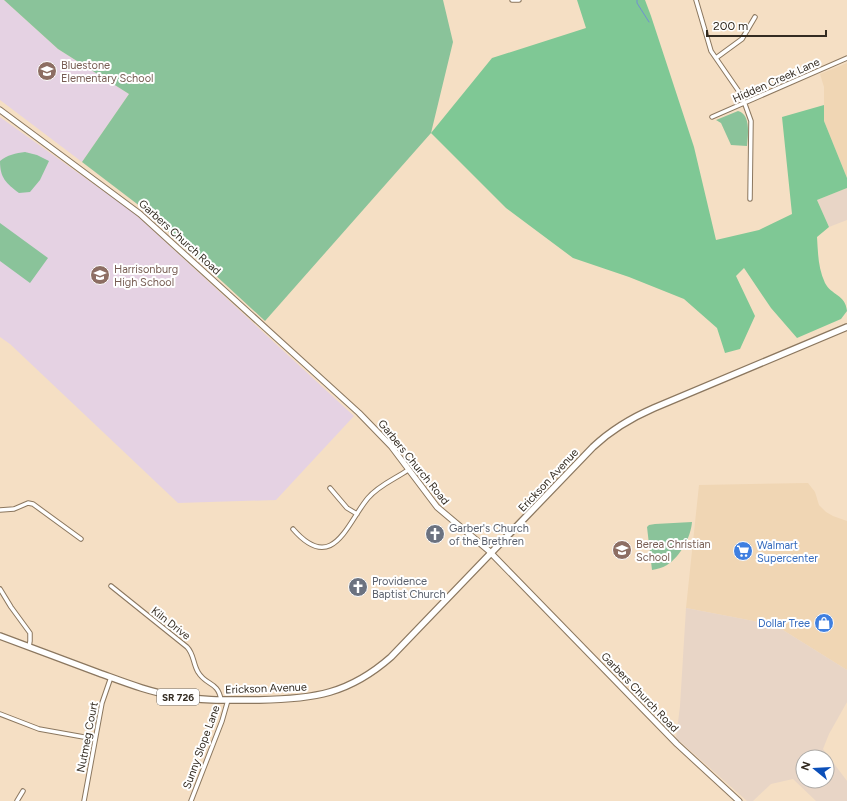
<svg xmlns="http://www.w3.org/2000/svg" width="847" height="801" viewBox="0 0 847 801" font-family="Figtree,sans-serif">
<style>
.built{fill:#f0d6b4}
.industrial{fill:#e8d5c6;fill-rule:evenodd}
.education{fill:#e5d2e3}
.green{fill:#8ac39a}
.forest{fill:#7fc895}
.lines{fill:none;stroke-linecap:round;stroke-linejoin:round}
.stream{stroke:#7190d1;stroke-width:1}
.street-casing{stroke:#8b775f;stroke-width:5.5}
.secondary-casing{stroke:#8b775f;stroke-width:7}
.primary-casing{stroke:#8b775f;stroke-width:8}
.street{stroke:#fff;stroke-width:3.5}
.secondary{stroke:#fff;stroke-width:5}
.primary{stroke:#fff;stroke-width:5.5}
.labels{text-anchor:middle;stroke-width:4;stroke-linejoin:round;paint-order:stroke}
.shield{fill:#fff;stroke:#706b64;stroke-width:1}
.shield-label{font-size:10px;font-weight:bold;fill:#332b21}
.education-label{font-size:11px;fill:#785e54;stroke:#fff;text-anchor:start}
.street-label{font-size:11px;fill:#332b21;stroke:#fff}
.worship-label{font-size:11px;fill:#5b616d;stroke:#fff;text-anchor:start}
.shop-label{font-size:11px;fill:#366cbe;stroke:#fff;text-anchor:start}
</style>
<rect width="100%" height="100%" fill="#f5dfc4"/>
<path class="built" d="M847 63V178L824 121V87L820 74Z
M808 483 815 492 819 505 826 512 833 516 847 521V670L775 625 686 608 699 485Z"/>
<path class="industrial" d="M847 188V220L829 227 817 200Z
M686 608 775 625 847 670V702L829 734 823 749 847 781V801H816L793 779 771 784 753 801H747L676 738 680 706ZM803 757H827V781H803Z"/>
<path class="education" d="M0 0H4L58 49 129 94 82 162 0 100Z
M0 117 134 213 354 416 276 500 178 503 10 344 0 337Z"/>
<path class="green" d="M4 0H443L453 42 431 133 265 321 145 210 82 162 129 94 58 49Z
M738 111C751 114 748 135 747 146L731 145 721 123 716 120Z
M25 152 37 155 49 161 40 180 30 192 19 193C6 183 0 178 0 161 7 155 16 153 25 152Z
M0 223 48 258 30 283 0 261Z
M692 522C691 537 680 557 667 565 662 568 657 569 652 570L647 527 649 525 655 524Z"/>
<path class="forest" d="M577 0H645L651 16 694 147 716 240 759 230 792 214 782 117 824 105V121L847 178V188L817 200 829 227 817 237C818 253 818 268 825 283 831 295 846 295 847 311L841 319 797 338 771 308 744 268 736 276 755 316 740 349 725 353 717 328 684 299 629 277 573 258 506 208 431 133 492 58 586 28Z"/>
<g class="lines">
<path class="stream" d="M637 0V3L649 22"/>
<defs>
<path id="street" d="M512 0H519
M696 0 711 51 742 96 751 121 750 199
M716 58 742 39 755 17
M712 117 847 58
M330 488 347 508 357 514
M0 510 14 509 28 503 33 504 81 539
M293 529C333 575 347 523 368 498 379 485 395 479 408 470
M111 586 187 647C194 654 193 664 198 672 206 686 218 681 221 700
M0 589 11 607 30 633V641L29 647
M0 714 39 729 95 739
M17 801 23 791
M84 801 102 703 111 677
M191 801 222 721 228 700"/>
<path id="secondary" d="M0 110 140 214 359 413 391 446 437 507 488 550 677 744 739 801"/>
<path id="primary" d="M0 636C33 648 66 661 99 673 124 682 149 692 175 696 203 701 231 700 259 700 314 699 349 694 391 657L593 447C611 430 631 418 654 408L847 327"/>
</defs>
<use href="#street" class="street-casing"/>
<use href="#secondary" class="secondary-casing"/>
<use href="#primary" class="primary-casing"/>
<use href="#street" class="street"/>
<use href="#secondary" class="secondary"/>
<use href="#primary" class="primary"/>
</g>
<defs>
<symbol id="school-disc" viewBox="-11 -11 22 22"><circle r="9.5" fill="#8d6e63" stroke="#fff"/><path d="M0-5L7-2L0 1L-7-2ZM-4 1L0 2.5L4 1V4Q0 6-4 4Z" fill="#fff"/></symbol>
<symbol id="church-disc" viewBox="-11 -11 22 22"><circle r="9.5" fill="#6b7280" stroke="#fff"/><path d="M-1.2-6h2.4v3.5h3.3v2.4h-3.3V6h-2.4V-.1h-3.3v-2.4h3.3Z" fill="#fff"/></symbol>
<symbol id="supermarket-disc" viewBox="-11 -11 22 22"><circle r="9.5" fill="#3f7fe0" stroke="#fff"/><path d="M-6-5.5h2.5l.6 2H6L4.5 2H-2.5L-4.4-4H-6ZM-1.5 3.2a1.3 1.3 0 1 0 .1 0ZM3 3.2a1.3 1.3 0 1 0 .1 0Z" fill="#fff"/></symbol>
<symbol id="shop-disc" viewBox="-11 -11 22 22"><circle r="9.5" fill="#3f7fe0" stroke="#fff"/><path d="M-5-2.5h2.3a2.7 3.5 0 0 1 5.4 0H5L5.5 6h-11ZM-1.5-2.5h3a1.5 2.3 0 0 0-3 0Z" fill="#fff"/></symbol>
</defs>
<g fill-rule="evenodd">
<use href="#school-disc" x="36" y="60" width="22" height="22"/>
<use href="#school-disc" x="89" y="264" width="22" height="22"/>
<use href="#church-disc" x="424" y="523" width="22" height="22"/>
<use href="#school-disc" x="611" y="539" width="22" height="22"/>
<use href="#supermarket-disc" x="732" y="540" width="22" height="22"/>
<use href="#church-disc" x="347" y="576" width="22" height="22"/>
<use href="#shop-disc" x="813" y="612" width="22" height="22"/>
</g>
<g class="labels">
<rect class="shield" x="157" y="689" width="42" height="16" rx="3"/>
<g class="shield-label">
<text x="178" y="701">SR 726</text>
</g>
<g class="education-label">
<text x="61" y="69">Bluestone<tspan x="61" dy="13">Elementary School</tspan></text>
<text x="114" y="273">Harrisonburg<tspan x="114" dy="13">High School</tspan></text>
<text x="636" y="548">Berea Christian<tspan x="636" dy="13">School</tspan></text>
</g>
<g class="street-label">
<text transform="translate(776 80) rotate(-24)" y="4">Hidden Creek Lane</text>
<text transform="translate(180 237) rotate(42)" y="4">Garbers Church Road</text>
<text transform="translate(414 462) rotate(51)" y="4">Garbers Church Road</text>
<text transform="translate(548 480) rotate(-47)" y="4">Erickson Avenue</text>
<text transform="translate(171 623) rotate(38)" y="4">Kiln Drive</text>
<text transform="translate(266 688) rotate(-2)" y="4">Erickson Avenue</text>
<text transform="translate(640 692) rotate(46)" y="4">Garbers Church Road</text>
<text transform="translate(87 737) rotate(-79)" y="4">Nutmeg Court</text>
<text transform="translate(201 747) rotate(-70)" y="4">Sunny Slope Lane</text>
</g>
<g class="worship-label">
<text x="449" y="532">Garber's Church<tspan x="449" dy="13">of the Brethren</tspan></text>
<text x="372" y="585">Providence<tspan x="372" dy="13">Baptist Church</tspan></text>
</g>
<g class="shop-label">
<text x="757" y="549">Walmart<tspan x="757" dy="13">Supercenter</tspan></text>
<text x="810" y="627" text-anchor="end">Dollar Tree</text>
</g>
</g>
<g transform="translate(815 769) rotate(288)"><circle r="19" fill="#ffffff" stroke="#adaaa6"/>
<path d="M0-3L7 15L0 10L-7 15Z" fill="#0b4fb9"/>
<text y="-6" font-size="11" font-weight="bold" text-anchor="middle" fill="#332b21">N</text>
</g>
<path d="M707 30v6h119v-6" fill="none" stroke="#332b21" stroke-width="2"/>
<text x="713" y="30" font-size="12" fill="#332b21" stroke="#ffffff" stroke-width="3" paint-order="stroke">200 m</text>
</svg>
